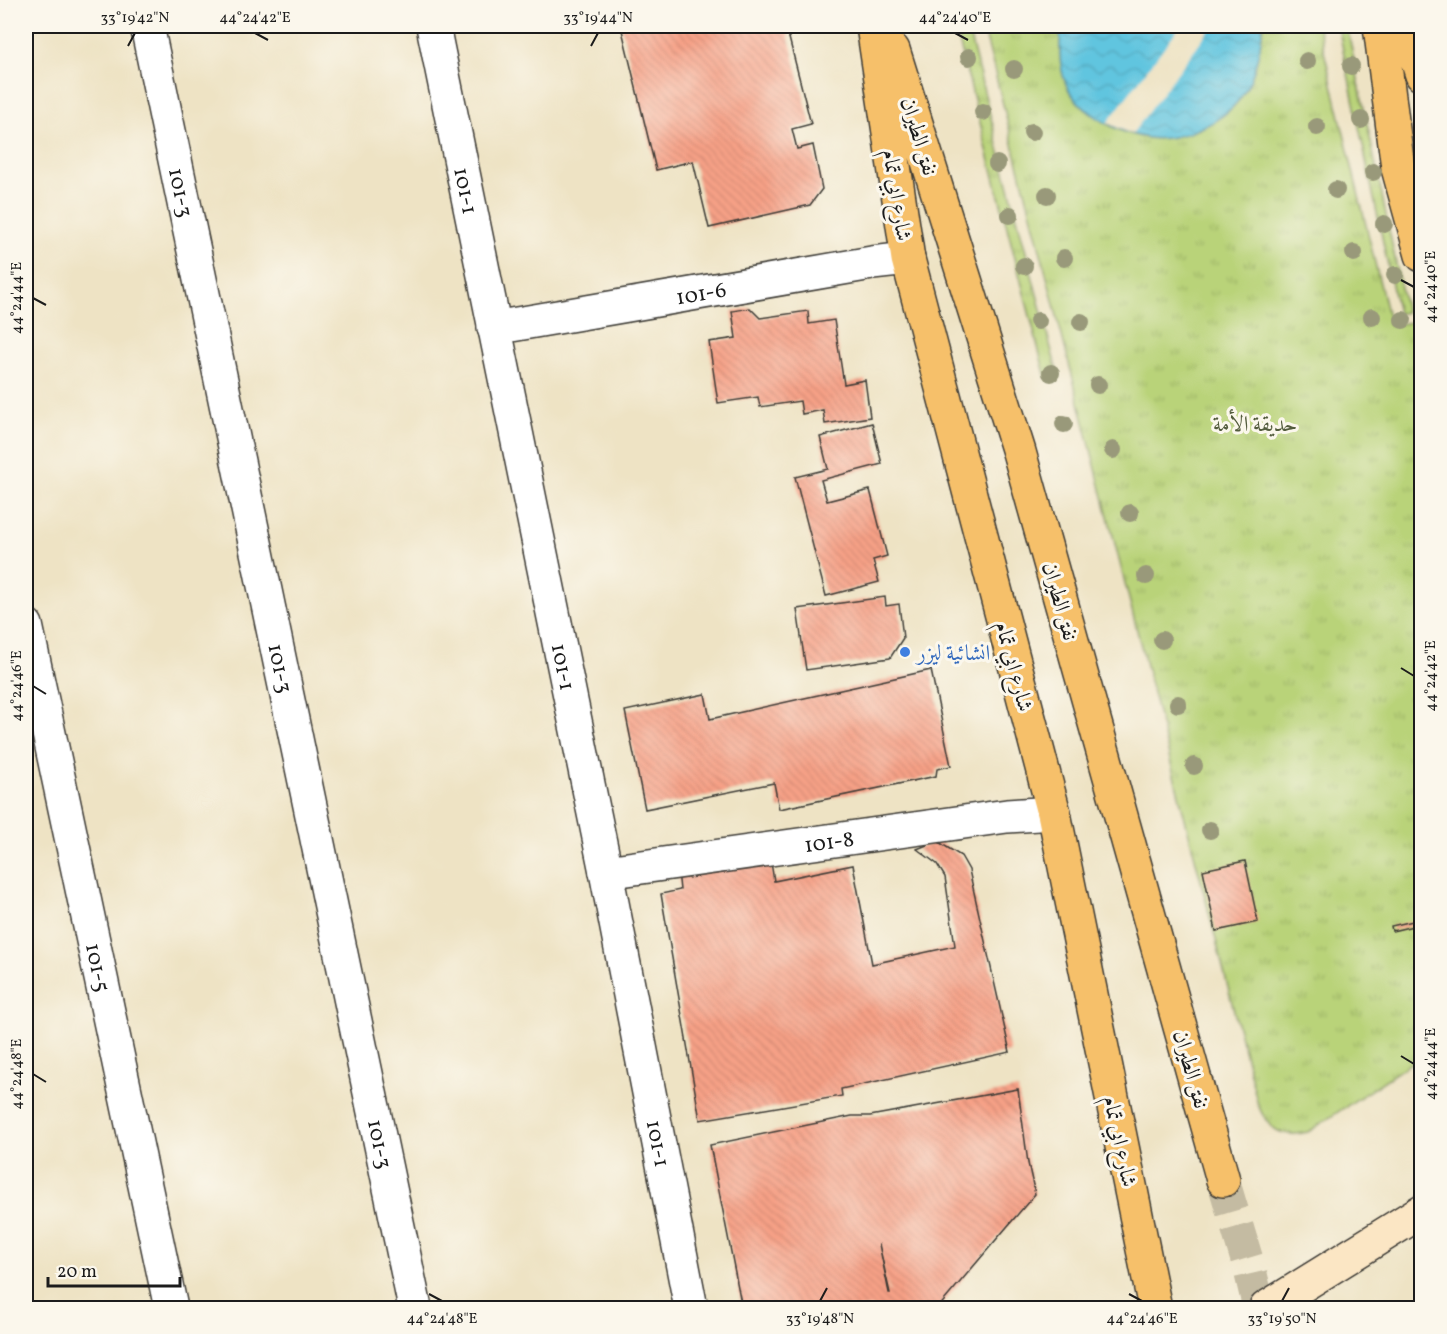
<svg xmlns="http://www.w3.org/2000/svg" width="1447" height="1334" viewBox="0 0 1447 1334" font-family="Vollkorn,Amiri,serif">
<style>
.grass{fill:url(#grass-tufts);stroke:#6a784a;stroke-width:1.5}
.water{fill:url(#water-waves);stroke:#3e707e;stroke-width:1.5}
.pier{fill:#eee3c4}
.building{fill:url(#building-back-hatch);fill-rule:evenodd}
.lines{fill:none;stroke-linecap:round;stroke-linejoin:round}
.primary-tunnel{stroke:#c4bba2;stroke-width:33;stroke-dasharray:33 16;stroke-linecap:butt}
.minor-casing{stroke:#3c3a35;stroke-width:36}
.secondary-casing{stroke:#3c3a35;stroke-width:36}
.primary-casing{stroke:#3c3a35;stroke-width:36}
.minor{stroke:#fff;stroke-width:33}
.secondary{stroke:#fbe6c4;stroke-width:33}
.primary{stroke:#f6c06b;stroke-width:33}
.tree{fill:#99997a}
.ticks{fill:none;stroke:#1c1c1c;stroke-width:2}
.shop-dot{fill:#3f7fe0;stroke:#fbf7ec;stroke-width:2}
.labels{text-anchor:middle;stroke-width:6;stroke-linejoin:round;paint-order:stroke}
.street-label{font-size:22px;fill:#1c1c1c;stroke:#fbf7ec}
.park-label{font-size:22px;fill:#535c3d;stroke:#fbf7ec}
.shop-label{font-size:22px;fill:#366cbe;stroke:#fbf7ec;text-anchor:start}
.neatline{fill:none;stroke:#1c1c1c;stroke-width:2}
.ticks-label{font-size:15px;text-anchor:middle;fill:#1c1c1c}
</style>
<defs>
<pattern id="grass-tufts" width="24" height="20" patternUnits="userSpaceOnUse" patternTransform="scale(1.5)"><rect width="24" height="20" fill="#b9d379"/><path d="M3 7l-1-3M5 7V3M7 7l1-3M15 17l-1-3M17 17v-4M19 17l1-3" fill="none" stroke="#9eb568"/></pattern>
<pattern id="water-waves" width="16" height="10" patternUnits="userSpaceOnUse" patternTransform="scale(1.5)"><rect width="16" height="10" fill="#61c5df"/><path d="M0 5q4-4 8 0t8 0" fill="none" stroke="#54a9bf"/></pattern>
<pattern id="building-back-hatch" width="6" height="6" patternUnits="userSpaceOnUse" patternTransform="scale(1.5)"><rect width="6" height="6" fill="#f6a086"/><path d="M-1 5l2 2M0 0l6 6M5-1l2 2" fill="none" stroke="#d28973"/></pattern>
</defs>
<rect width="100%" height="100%" fill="#fbf7ec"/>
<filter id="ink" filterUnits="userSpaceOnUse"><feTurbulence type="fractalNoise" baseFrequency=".0167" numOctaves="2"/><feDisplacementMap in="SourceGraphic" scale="12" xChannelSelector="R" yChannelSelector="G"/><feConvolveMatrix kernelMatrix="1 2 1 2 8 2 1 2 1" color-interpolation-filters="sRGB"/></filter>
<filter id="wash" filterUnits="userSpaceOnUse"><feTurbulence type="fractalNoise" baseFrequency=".008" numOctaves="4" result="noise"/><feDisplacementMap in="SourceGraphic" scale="24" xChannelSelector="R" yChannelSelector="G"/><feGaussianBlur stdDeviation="1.35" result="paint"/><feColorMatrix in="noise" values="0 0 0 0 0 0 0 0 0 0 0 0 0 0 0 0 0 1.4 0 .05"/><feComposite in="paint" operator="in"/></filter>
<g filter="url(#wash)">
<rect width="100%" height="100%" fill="#eee3c4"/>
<path class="grass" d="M955 26H967L1058 375 1046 378Z
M983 26H1318L1390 325 1412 322 1421 355V1056L1308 1132C1281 1139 1268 1129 1258 1105Z
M1338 26H1347L1406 312 1398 314Z"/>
<path class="water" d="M1061 26H1263V28C1259 56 1253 88 1232 108 1212 127 1175 142 1148 138 1120 134 1086 116 1070 92 1058 72 1059 48 1061 26Z"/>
<path class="pier" d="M1180 26H1212L1132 134 1107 123Z"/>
<g id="blocks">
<path class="building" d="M621 26H786L811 124 792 129 797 149 813 145 822 189 810 205 709 228 693 161 656 170Z
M750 308 760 318 808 311 809 324 834 320 844 384 865 380 870 417 825 424 823 410 802 414 800 401 760 407 758 397 718 403 709 342 736 338 732 311Z
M872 423 882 464 821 480 827 501 870 490 887 556 873 560 879 582 826 596 795 477 828 469 820 437Z
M885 597 886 606 899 604 903 638 890 658 806 670 797 609Z
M931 670 951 766 937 769 936 776 779 809 774 783 645 809 625 711 705 694 710 719Z
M937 841 961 856 969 870 1010 1052 841 1089 842 1096 700 1120 661 894 680 890 678 871 770 856 774 881 853 865 872 964 955 946 945 877 937 864 917 849Z
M1245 861 1258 922 1216 931 1203 870Z
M1422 919V924L1392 931 1391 926Z
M1018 1089 1028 1163 1035 1194 938 1308H742L710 1145 852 1116H870ZM879 1244 884 1267 890 1293H889Z"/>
</g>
</g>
<g filter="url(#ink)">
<use href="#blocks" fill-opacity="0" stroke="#3c3a35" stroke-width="1.5"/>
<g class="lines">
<path class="primary-tunnel" d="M1223 1180 1250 1270 1259 1308"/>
<defs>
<g id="minor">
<path id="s1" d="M147 26 415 1308"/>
<path id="s2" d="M433 26 606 872 691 1308"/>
<path id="s3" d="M494 328 872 263 908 259"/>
<path id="s4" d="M26 625 171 1308"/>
<path id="s5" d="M606 872 1007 816 1054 813"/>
</g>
<path id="secondary" d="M1266 1308 1422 1211"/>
<path id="primary" d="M873 26 908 259 1054 813 1155 1308
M1380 26 1398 168 1422 255
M1406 26 1422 75
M893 50 1019 452 1223 1180"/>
</defs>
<use href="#minor" class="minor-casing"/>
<use href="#secondary" class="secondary-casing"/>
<use href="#primary" class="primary-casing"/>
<use href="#minor" class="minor"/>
<use href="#secondary" class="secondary"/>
<use href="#primary" class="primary"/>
</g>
<g class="tree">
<circle cx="969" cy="57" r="9"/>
<circle cx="1307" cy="61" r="9"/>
<circle cx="1351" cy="66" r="9"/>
<circle cx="1014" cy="69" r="9"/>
<circle cx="983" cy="112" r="9"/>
<circle cx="1361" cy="120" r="9"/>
<circle cx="1317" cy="127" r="9"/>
<circle cx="1032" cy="132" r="9"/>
<circle cx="997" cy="164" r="9"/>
<circle cx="1373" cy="172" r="9"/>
<circle cx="1336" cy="190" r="9"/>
<circle cx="1047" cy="195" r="9"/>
<circle cx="1010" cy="215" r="9"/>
<circle cx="1384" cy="224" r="9"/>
<circle cx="1354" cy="253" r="9"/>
<circle cx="1064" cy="258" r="9"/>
<circle cx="1024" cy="266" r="9"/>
<circle cx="1395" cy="275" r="9"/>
<circle cx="1372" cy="317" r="9"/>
<circle cx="1403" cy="320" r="9"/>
<circle cx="1038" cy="321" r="9"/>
<circle cx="1081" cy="322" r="9"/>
<circle cx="1051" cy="373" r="9"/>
<circle cx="1098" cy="385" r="9"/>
<circle cx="1064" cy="424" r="9"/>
<circle cx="1113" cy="450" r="9"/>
<circle cx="1130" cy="513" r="9"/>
<circle cx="1146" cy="576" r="9"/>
<circle cx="1162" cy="640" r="9"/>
<circle cx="1178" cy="704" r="9"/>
<circle cx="1194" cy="766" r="9"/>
<circle cx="1210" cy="830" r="9"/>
</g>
</g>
<path class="ticks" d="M255 33 268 40M955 33 968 40M128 46 135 33M591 46 598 33M1401 280 1414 287M33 298 46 305M1401 668 1414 676M33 686 46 694M1401 1056 1414 1064M33 1074 46 1082M429 1294 442 1301M1129 1294 1142 1301M820 1301 827 1288M1282 1301 1289 1288"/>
<circle class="shop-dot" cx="905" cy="652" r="6"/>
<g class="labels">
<g class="street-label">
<text transform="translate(920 136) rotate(73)" y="8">نفق الطيران</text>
<text dy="8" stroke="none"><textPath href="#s1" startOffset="170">101-3</textPath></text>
<text dy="8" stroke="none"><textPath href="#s2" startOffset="168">101-1</textPath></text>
<text transform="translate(898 195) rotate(81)" y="8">شارع ابي تمام</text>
<text dy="8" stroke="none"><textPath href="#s3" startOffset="210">101-6</textPath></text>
<text transform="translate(1061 601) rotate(74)" y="8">نفق الطيران</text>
<text transform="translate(1015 666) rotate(75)" y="8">شارع ابي تمام</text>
<text dy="8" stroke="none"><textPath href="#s1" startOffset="656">101-3</textPath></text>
<text dy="8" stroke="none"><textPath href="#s2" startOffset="654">101-1</textPath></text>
<text dy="8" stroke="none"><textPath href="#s5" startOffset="225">101-8</textPath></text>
<text dy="8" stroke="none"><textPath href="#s4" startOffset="350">101-5</textPath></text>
<text transform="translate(1192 1069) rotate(74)" y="8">نفق الطيران</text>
<text transform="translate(1121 1141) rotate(78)" y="8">شارع ابي تمام</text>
<text dy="8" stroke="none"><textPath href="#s1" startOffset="1142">101-3</textPath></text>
<text dy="8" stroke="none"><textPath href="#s2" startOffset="1140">101-1</textPath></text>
</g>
<g class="park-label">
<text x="1255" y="431">حديقة الأمة</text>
</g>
<g class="shop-label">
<text x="917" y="660">انشائية ليزر</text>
</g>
</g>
<rect width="1447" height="1334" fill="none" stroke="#fbf7ec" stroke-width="66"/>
<path d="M48 1277v9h132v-9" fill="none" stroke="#1c1c1c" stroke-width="3"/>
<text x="57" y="1277" font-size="18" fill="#1c1c1c" stroke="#fbf7ec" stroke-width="4.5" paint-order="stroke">20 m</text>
<rect x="33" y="33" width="1381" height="1268" class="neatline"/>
<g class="ticks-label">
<text x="135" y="22">33°19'42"N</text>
<text x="255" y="22">44°24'42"E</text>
<text x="598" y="22">33°19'44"N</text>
<text x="955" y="22">44°24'40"E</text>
<text transform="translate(1430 287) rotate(-90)" y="5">44°24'40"E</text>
<text transform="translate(16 298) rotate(-90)" y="5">44°24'44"E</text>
<text transform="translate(1430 676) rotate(-90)" y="5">44°24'42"E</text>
<text transform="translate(16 686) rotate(-90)" y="5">44°24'46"E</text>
<text transform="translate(1430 1064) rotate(-90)" y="5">44°24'44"E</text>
<text transform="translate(16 1074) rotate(-90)" y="5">44°24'48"E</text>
<text x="442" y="1323">44°24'48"E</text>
<text x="820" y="1323">33°19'48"N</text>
<text x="1142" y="1323">44°24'46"E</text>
<text x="1282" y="1323">33°19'50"N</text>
</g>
</svg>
